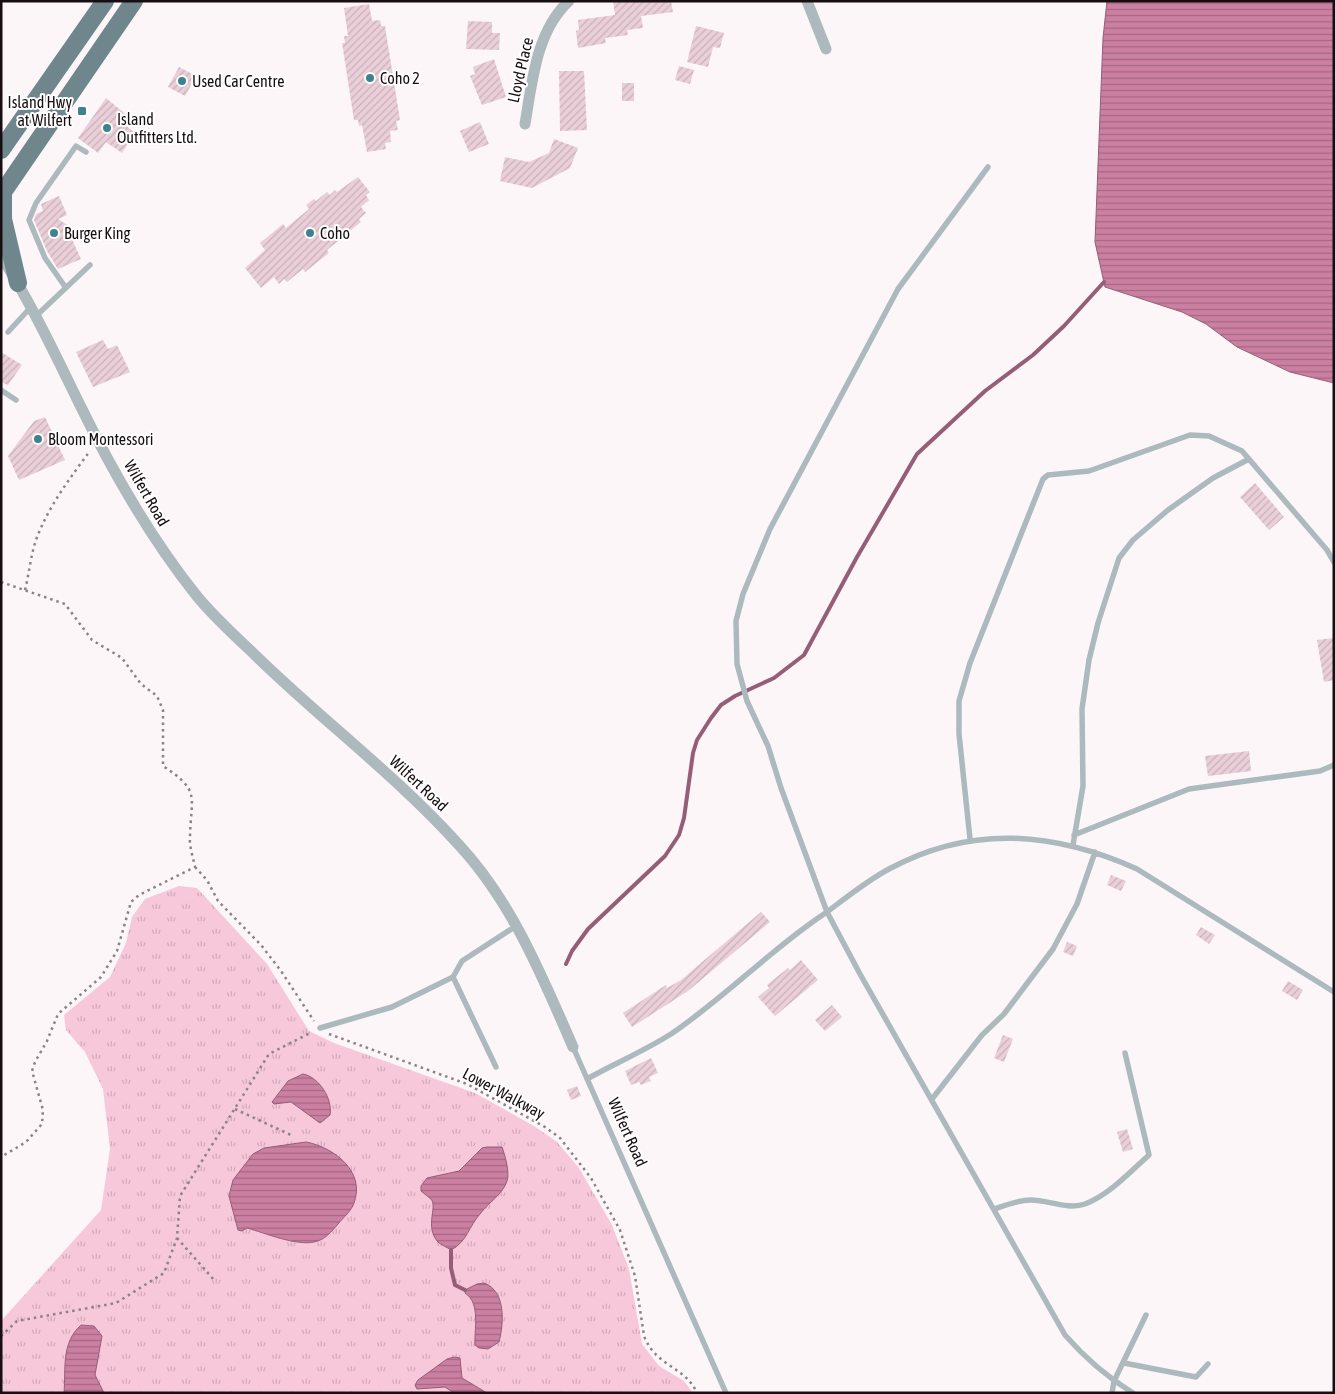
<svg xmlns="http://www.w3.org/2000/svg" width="1335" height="1394" viewBox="0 0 1335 1394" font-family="'Asap Condensed',sans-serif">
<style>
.grass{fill:url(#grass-tufts)}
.water{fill:url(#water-rules);stroke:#955e76}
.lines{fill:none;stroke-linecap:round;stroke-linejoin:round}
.stream{stroke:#955e76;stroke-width:4}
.building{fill:url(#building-hatch)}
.path{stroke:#8a8285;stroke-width:2.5;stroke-dasharray:2.5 4;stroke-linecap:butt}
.lane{stroke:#adbabd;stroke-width:5.5}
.street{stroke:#adbabd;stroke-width:11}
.primary{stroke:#6f878c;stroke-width:18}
.poi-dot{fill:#3d828f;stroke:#fff;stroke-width:2}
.labels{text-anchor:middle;stroke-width:4;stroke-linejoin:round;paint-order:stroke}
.street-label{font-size:16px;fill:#180e12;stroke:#fff}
.poi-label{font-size:16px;fill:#180e12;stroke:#fff;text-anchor:start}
</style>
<defs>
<pattern id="grass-tufts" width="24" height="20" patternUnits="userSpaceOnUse" patternTransform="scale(1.25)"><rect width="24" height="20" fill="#f7c7da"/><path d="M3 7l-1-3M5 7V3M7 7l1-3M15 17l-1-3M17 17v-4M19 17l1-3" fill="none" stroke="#d3aaba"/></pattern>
<pattern id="water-rules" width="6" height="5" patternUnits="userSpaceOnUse" patternTransform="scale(1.25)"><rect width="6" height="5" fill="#cb80a1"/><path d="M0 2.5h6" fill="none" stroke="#a46782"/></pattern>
<pattern id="building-hatch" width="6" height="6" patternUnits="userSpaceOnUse" patternTransform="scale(1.25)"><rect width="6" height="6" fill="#eacfd9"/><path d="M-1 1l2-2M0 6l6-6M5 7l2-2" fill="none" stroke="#c8b1b9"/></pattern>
</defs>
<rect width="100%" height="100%" fill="#fcf6f8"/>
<path class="grass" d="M179 886 197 888 267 964 309 1031 334 1043 475 1093 534 1126 557 1142 579 1168 612 1225 629 1269 642 1344 659 1366 684 1381 693 1393H1V1321L101 1210 110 1149 103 1089 85 1052 66 1030 64 1015 110 977 126 943 132 917 145 899Z"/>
<path class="water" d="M1107 1H1334V383L1290 372 1237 347 1206 324 1182 312 1105 287 1095 242 1103 38Z
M303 1074C319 1077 333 1099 330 1115L320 1123 291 1102 274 1104 272 1102 288 1081Z
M306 1142C333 1147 366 1171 354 1203 352 1210 343 1218 338 1224 331 1232 325 1240 314 1242 296 1246 265 1233 247 1228L242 1231 238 1230 229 1196 233 1180 253 1154 264 1148Z
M487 1147H502C505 1155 510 1173 507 1181 503 1194 488 1203 480 1214 469 1226 467 1242 451 1250 447 1247 441 1245 438 1242 424 1226 438 1208 431 1199 428 1196 424 1194 421 1191V1186L427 1178 459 1171 482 1148Z
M484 1283C506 1291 504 1323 499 1342L488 1349 479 1348 475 1345C474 1330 481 1303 465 1293V1290L477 1284Z
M81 1325 94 1326 102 1336 95 1375 104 1393H64C66 1368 61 1343 81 1325Z
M454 1357 460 1358 462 1378 487 1393H454L445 1387 417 1389 415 1385 418 1380 447 1359Z"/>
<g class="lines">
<path class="stream" d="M566 964 572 951 588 929 665 856 679 835 684 818 693 753 697 740 711 718 721 705 735 696 774 678 804 655 857 557 917 454 985 391 1033 355 1064 326 1104 282
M451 1250V1268L455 1285 465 1290"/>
</g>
<path class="building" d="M613 1H671L673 12 641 16 643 28 627 30 628 35 605 38 606 43 578 48 576 31 579 30 578 20 615 15Z
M369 4 372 21 380 20 381 26H385L400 120 396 121 398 130 390 131 391 142 385 143 386 149 367 152 362 125 359 126 358 120H354L342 43H345L344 36H348L344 8Z
M468 21 492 22V33H500L499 50 466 49Z
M696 26 724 33 720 48 713 47 708 67 687 62Z
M494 59 506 97 482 105 470 76 475 74 473 67Z
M679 66 694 70 690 84 675 80Z
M179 67 196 76 185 96 168 87Z
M559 71H584L587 130 560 131Z
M622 83H634V101H622Z
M106 98 129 117 124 124 135 133 122 153 106 142 98 153 78 138Z
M480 122 489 144 469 152 460 131Z
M554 139 578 148 570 168 532 188 500 181 505 157 529 162 549 153Z
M358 177 370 192 366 195 369 200 361 207 366 213 359 219 361 222 327 250 329 253 305 272 303 269 287 282 284 279 279 284 274 277 261 288 245 268 265 250 260 243 283 224 286 228 309 209 306 205 314 199 316 201 327 192 330 195 335 190 337 192Z
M59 196 67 215 58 219 75 230 70 235 81 259 58 269 47 251 34 220 36 214 43 211 41 204Z
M103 340 108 349 117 345 130 372 93 387 76 352Z
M1 352 22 365 8 385 1 382Z
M45 417 65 460 19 480 8 456 34 421Z
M1255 483 1284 517 1269 530 1240 497Z
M1334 638V680L1324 682 1317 640Z
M1249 751 1251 771 1208 776 1205 756Z
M1111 875 1126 881 1121 891 1107 885Z
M761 912 770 922 688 991 632 1027 623 1013 666 985 667 988 681 980Z
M1201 927 1215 935 1209 944 1196 935Z
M1067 942 1077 946 1073 956 1063 952Z
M801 960 818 980 775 1016 758 997 769 988 767 985 788 968 790 970Z
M1288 981 1303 990 1297 1000 1282 991Z
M832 1005 842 1017 825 1031 815 1020Z
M1003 1035 1013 1039 1004 1062 994 1058Z
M651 1058 658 1073 649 1077 651 1081 641 1085 639 1082 631 1085 625 1071Z
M577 1086 581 1096 571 1100 567 1090Z
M1127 1129 1133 1149 1123 1152 1117 1132Z"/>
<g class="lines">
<path class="path" d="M1 582 65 604 92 640 122 658 141 684 157 696 163 710V766C201 791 191 796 190 836 189 846 193 857 195 867L139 895 131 902 117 951 101 977 58 1014 47 1041 35 1062 32 1071 43 1110 42 1124 26 1142 1 1157
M25 590C30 570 31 549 40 530 52 502 72 475 90 451
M195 867 207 880 218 901 261 945 281 971 314 1021
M329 1034 467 1084 545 1127 560 1138 591 1178 620 1230 635 1276 644 1336C656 1367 685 1366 697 1393
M235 1109 293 1136
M177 1238 215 1281
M1 1336 17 1321 116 1303 164 1273 177 1238 180 1196 269 1054 312 1032"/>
<path class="lane" d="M66 288 45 258 29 220 36 203 76 146 86 152
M36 316 90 265
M8 332 31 307
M1 390 16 400
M1074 835 1189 789 1320 771 1334 765
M970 839 959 734V701L970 663 1043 479 1048 475 1089 471 1190 435 1209 436 1242 451 1327 550 1334 562
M1073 845 1083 786 1082 709 1089 660 1098 623 1119 558 1133 540 1168 510 1213 478 1249 459
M453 977 496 1067
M320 1028 392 1007 453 977 462 961 516 926
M573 1047 726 1393
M587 1079C614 1064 644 1051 671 1034 726 997 772 948 827 912L781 788 768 746 747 701 737 664 736 621 743 594 770 529 898 289 988 167
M932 1099 982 1035 1004 1014 1053 949 1077 904 1095 852
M994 1209C1006 1205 1018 1200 1031 1200 1048 1200 1068 1210 1085 1204 1109 1195 1130 1172 1149 1155L1125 1053
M1124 1363 1196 1377 1208 1364
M1112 1393 1114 1381 1146 1315
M1133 1393C1107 1377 1085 1358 1065 1335L860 974 827 912C847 897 868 880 889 869 972 824 1054 832 1137 869L1334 992"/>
<path class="street" d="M807 1 826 49
M525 124C532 83 536 31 569 1
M1 256C31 303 54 352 78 401 111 469 149 536 196 595 213 616 233 634 252 652 319 718 396 775 459 845 512 902 542 976 573 1047"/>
<path class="primary" d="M1 150 105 1
M3 192V219L18 283
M1 195 134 1"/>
</g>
<g class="poi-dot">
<circle cx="370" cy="78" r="5"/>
<circle cx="182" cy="81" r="5"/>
<rect x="77" y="106" width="10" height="10" rx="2.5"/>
<circle cx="107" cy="128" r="5"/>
<circle cx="54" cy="233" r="5"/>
<circle cx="310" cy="233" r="5"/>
<circle cx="38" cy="439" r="5"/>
</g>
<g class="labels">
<g class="street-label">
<text transform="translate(520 70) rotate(-77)" y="6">Lloyd Place</text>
<text transform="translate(147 493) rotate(60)" y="6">Wilfert Road</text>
<text transform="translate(419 783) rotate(43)" y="6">Wilfert Road</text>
<text transform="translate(504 1093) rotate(28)" y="6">Lower Walkway</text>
<text transform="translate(628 1132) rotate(66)" y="6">Wilfert Road</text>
</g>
<g class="poi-label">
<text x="380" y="84">Coho 2</text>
<text x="192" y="87">Used Car Centre</text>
<text x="72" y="108" text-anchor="end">Island Hwy<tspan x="72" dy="18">at Wilfert</tspan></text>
<text x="117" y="125">Island<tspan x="117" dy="18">Outfitters Ltd.</tspan></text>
<text x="64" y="239">Burger King</text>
<text x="320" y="239">Coho</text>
<text x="48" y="445">Bloom Montessori</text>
</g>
</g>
<rect width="1335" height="1394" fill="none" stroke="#180e12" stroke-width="5"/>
</svg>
